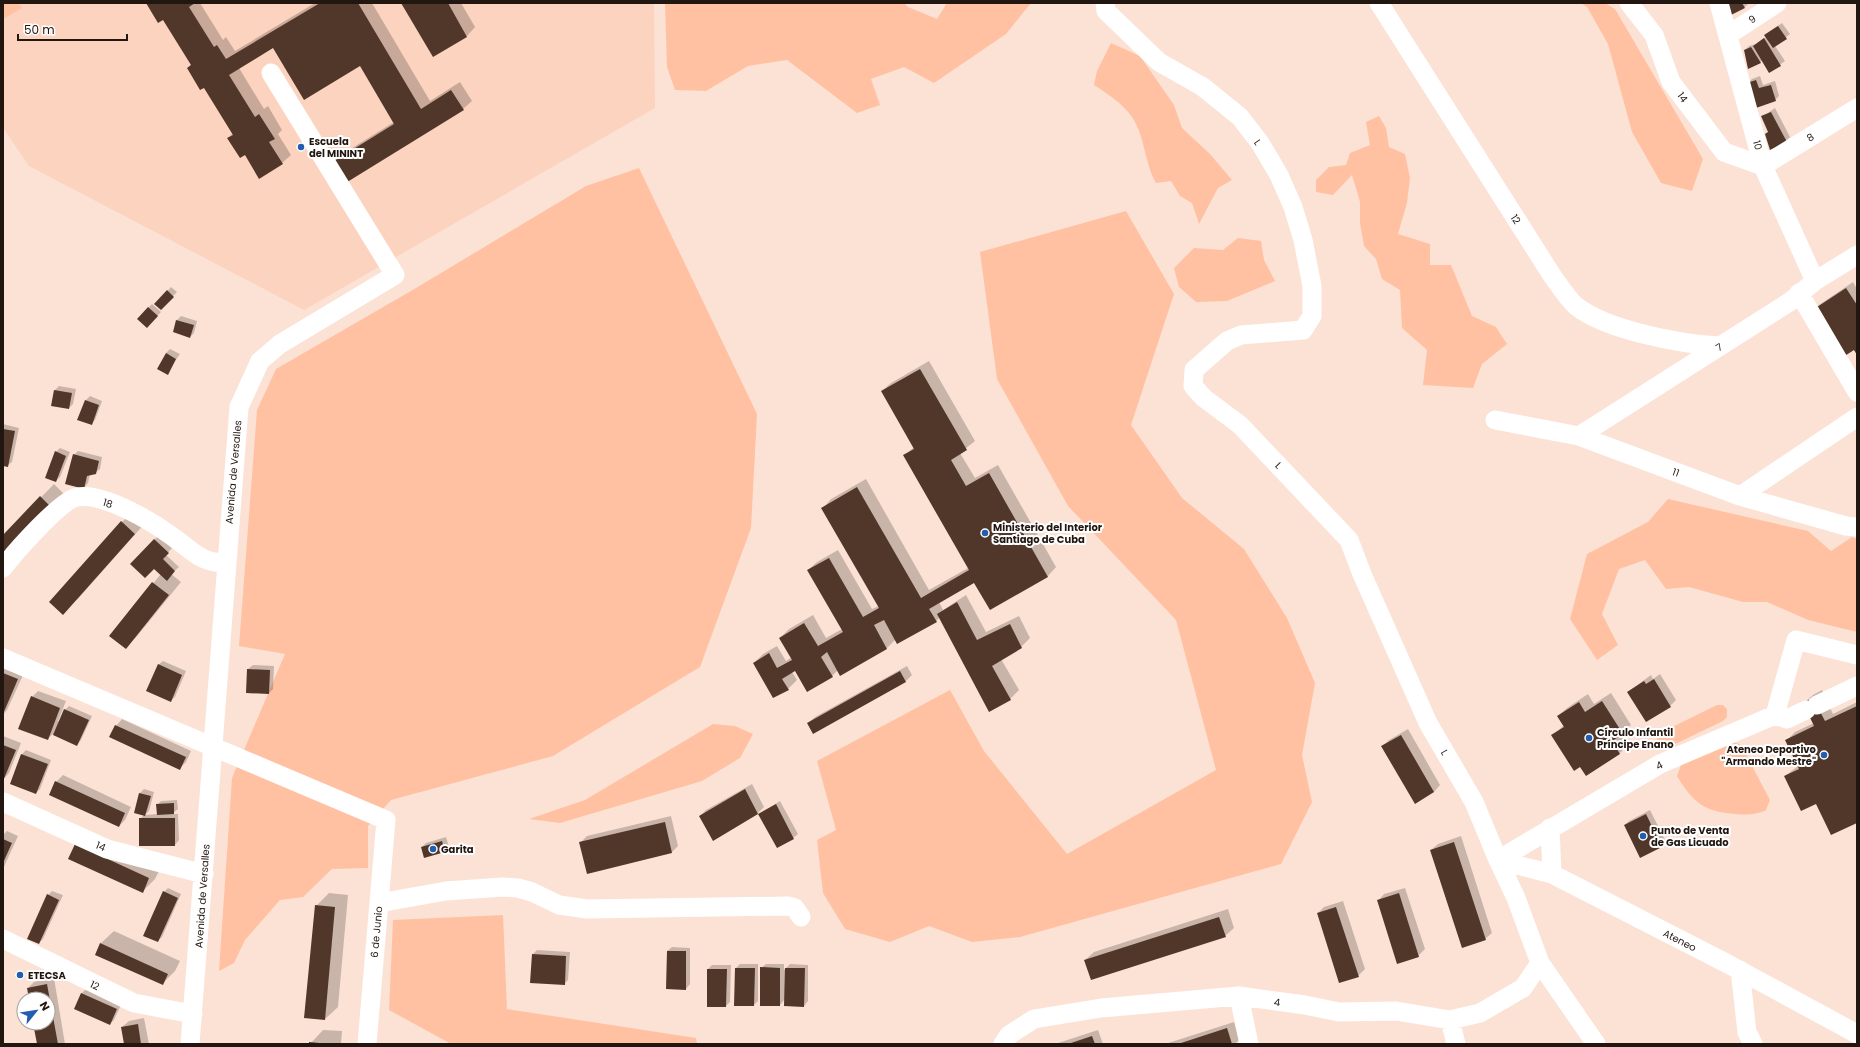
<svg xmlns="http://www.w3.org/2000/svg" width="1860" height="1047" viewBox="0 0 1860 1047" font-family="Poppins,sans-serif">
<style>
.built{fill:#fbd3bf}
.green{fill:#ffc1a2}
.shadow{fill:#0003}
.building{fill:#51372a}
.lines{fill:none;stroke-linecap:round;stroke-linejoin:round}
.minor{stroke:#fff;stroke-width:19}
.poi-dot{fill:#225daf;stroke:#fff;stroke-width:1.5}
.labels{text-anchor:middle;stroke-width:4;stroke-linejoin:round;paint-order:stroke}
.street-label{font-size:10px;fill:#211610;stroke:#fff}
.poi-label{font-size:10px;font-weight:bold;fill:#211610;stroke:#fff;text-anchor:start}
</style>
<rect width="100%" height="100%" fill="#fce2d5"/>
<path class="built" d="M3 3H654L655 108 304 310 29 166 3 128Z"/>
<path class="green" d="M3 3H19L22 8 3 19Z
M665 3H904L908 7 937 19 947 3H1031L1006 34 934 83 904 67 871 79 880 105 857 113 787 60 748 66 706 91 675 90 667 67Z
M1581 3H1605L1615 9 1703 159 1692 191 1661 183 1632 132 1608 44 1587 7Z
M1111 43 1140 56 1174 105 1182 128 1210 154 1232 180 1218 188 1199 224 1192 203 1180 196 1171 181 1156 183C1145 164 1145 140 1135 122 1127 106 1109 95 1094 85L1097 71Z
M1379 116 1386 128 1389 147 1405 154 1410 178 1407 203 1398 234 1430 244V265H1451L1472 316 1496 327 1507 344 1482 364 1473 388 1423 385 1427 350 1402 328 1400 290 1382 279 1376 259 1364 246 1360 223V202L1352 175 1333 195 1316 192V180L1329 167 1346 165 1350 153 1370 145 1366 122Z
M639 168 757 414 751 528 700 667 553 756 391 800 368 826V868L332 869 303 897 280 900 245 940 234 963 219 971 232 778 285 654 239 646 257 410 276 369 416 288 586 186Z
M1126 211 1174 294 1131 425 1182 498 1244 549 1287 618 1315 683 1302 755 1312 802 1281 864 1020 937 972 942 929 926 890 942 845 929 823 893 817 840 836 830 817 761 950 690 984 751 1067 854 1216 770 1176 620 1068 506 997 379 980 252Z
M1238 238 1261 241 1264 260 1275 281 1227 301 1196 302 1179 287 1174 268 1194 248 1223 250Z
M1668 499 1808 531 1831 551 1852 537 1857 539V632L1808 620 1767 602H1743L1689 587 1666 589 1645 560 1619 569 1602 614 1618 645 1597 660 1570 619 1587 554 1648 522Z
M1717 705H1723L1727 709V717L1723 721 1667 748 1662 747 1658 743 1657 738 1660 733Z
M713 724 735 726 753 734 740 758 702 781 560 823 529 819 585 800Z
M1732 741 1741 745 1770 800 1766 810C1756 815 1747 815 1736 814 1705 812 1693 803 1677 776L1681 765Z
M503 915 507 1009 696 1038 697 1044H451L389 1010 393 920Z"/>
<path class="shadow" d="M147 3H200L223 40 226 37 235 51 315 3H372L430 101 460 82 472 101 463 109 332 163 341 155 394 122 361 64 274 47 239 68 264 109 268 106 282 130 278 134 291 155 282 163 245 154 228 138 233 133 205 87 188 68 192 64 163 18Z
M402 3H461L475 27 467 36 434 55Z
M1724 3H1749L1745 7Z
M1782 23 1790 34 1775 46 1785 61 1770 72 1763 60 1760 62 1745 50 1749 46 1756 44 1767 36 1766 35 1770 31Z
M1760 76 1763 85 1775 81 1779 96 1775 100 1748 83 1752 79Z
M1775 108 1790 137 1786 141 1769 132 1762 117Z
M1853 282 1857 289V353L1813 311 1819 305Z
M171 287 177 292 161 309 156 304Z
M152 304 161 312 151 323 148 308Z
M181 316 197 321 194 333 190 337 177 320Z
M170 349 180 354 167 373 166 353Z
M929 361 975 441 960 453 975 478 998 465 1056 567 1048 576 990 609 974 582 939 602 943 610 966 595 986 632 1019 616 1030 638 1021 647 1001 659 1019 690 1010 699 940 617 936 621 896 639 887 648 841 674 838 670 832 676 795 670 792 672 797 680 788 689 754 663 763 654 777 646 786 661 792 657 780 638 789 629 813 615 826 638 842 629 808 570 817 562 838 550 872 609 879 606 823 508 831 499 866 479 929 590 968 568 904 456 914 447 882 391 891 383Z
M59 386 76 389 73 404 69 408 55 390Z
M90 396 102 401 95 420 91 424 79 419 86 400Z
M3 424 19 428 12 462 7 466 3 465Z
M60 448 70 452 60 477 56 481V452Z
M78 451 102 457 100 469 95 473 90 474 88 483 84 488 74 455Z
M54 484 65 495 3 536Z
M135 509 147 521 76 601 122 522Z
M159 535 172 548 166 555 179 567 171 574 181 582 138 635 126 648 110 635 161 574 154 567 131 564Z
M163 661 186 671 175 697 170 701 158 665Z
M3 664 24 673 7 710 3 715Z
M253 665 274 666 273 689 269 693 248 669Z
M907 666 912 675 906 681 808 723 815 717Z
M1660 674 1676 700 1670 706 1628 692 1651 675 1653 679Z
M1822 690 1833 714 1857 702V822L1817 803 1785 776 1798 766 1786 741 1795 732 1814 723 1804 703 1813 695Z
M38 691 66 701 58 721 60 722 65 710 69 706 92 716 81 740 77 745 53 734 47 739 32 697Z
M1611 693 1631 725 1621 734 1628 745 1620 753 1580 766 1553 735 1564 725 1558 716 1567 708 1588 694 1594 704Z
M122 719 191 751 186 762 180 768 116 726Z
M1408 729 1440 785 1434 792 1415 802 1383 746 1389 740Z
M3 736 21 743 9 773 3 780Z
M26 750 51 760 40 789 36 793 22 754Z
M63 775 131 807 125 820 119 826 56 782Z
M752 784 764 807 758 813 700 816 706 810Z
M144 789 154 792 149 811 145 815 158 814 157 805 161 801 177 800 178 809 172 814H178L179 840 175 845 140 819 144 815 135 812 140 793Z
M780 801 798 834 793 838 759 814Z
M1650 810 1666 842 1662 846 1641 856 1625 825 1629 821Z
M671 816 678 846 672 852 580 843 587 836Z
M7 831 18 836 3 869V835Z
M1461 836 1492 933 1485 939 1431 850 1438 844Z
M446 837 449 847 445 851 425 857 422 847 426 843Z
M76 844 162 865 155 879 142 892Z
M168 888 181 894 162 937 158 941 164 892Z
M1405 888 1425 949 1418 956 1378 901 1384 894Z
M52 891 63 895 43 939 39 943 48 895Z
M329 893 348 895 338 1007 325 1019 316 906Z
M1343 901 1365 969 1358 976 1318 913 1324 907Z
M1228 909 1234 928 1225 936 1085 960 1094 952Z
M114 931 180 961 175 971 162 984 96 954 101 943Z
M672 947 690 948V984L686 989 667 951Z
M537 950 570 952 568 980 564 984 533 954Z
M740 964H758V1001L754 1005 736 968Z
M766 964H784V970L790 964 808 965V1001L804 1006 785 999 780 1005 761 968Z
M712 965H731L730 1002 726 1006H708V969Z
M54 978 65 1044H38L34 1023H48V999H30L28 988 34 982Z
M86 989 121 1005 114 1020 110 1024 75 1008 82 993Z
M144 1018 149 1044H125L122 1027 129 1021Z
M1234 1022 1239 1040 1235 1044H1165Z
M323 1030 342 1031 341 1044H310Z
M1098 1030 1103 1044H1055Z"/>
<path class="building" d="M146 3H195L189 7 214 47 217 45 226 59 320 3H358L421 109 451 90 464 110 344 184 331 163 394 124 360 66 304 100 273 48 229 75 255 117 259 114 275 139 269 142 283 164 259 179 245 155 240 158 227 138 233 135 204 88 200 90 187 68 191 65 163 20 158 23Z
M401 3H448L467 37 433 57Z
M1723 3H1742L1745 8 1727 17Z
M1778 26 1787 39 1773 48 1764 35Z
M1764 38 1781 66 1769 73 1753 46Z
M1751 47 1761 63 1748 69 1744 50Z
M1756 80 1759 88 1771 85 1776 101 1756 108 1747 83Z
M1771 112 1787 142 1770 150 1765 134 1768 132 1761 116Z
M1846 288 1857 305V355L1854 350 1843 357 1811 311Z
M167 290 174 297 161 310 154 304Z
M148 307 158 316 147 328 137 319Z
M176 320 194 325 190 338 173 332Z
M166 353 176 359 168 375 157 369Z
M920 369 967 450 951 460 966 486 989 473 1048 577 990 610 974 583 929 609 937 622 897 644 884 620 874 625 887 649 840 676 827 652 821 657 833 677 807 692 795 671 782 679 789 690 773 698 753 663 769 653 777 668 792 660 779 638 804 623 818 646 843 632 807 570 829 558 863 617 879 608 821 508 857 487 921 598 969 570 903 455 914 449 881 391Z
M54 390 72 393 69 409 51 406Z
M85 400 99 405 92 425 77 420Z
M3 429 15 431 8 467 3 466Z
M55 451 66 456 56 482 45 478Z
M73 454 99 461 96 474 87 476 84 489 65 484Z
M40 496 53 509 3 560V535Z
M121 521 135 534 63 615 49 602Z
M154 539 169 553 163 559 175 571 167 581 154 569 145 578 130 564Z
M152 582 169 595 126 649 109 636Z
M957 602 977 640 1010 624 1022 648 992 666 1011 700 989 712 937 614Z
M158 664 182 675 171 702 146 691Z
M247 669 270 670 269 694 246 693Z
M900 671 906 682 813 734 807 723Z
M3 673 18 679 3 714Z
M1654 679 1671 707 1646 722 1627 692 1644 681 1646 684Z
M31 696 60 708 48 740 18 729Z
M1813 698 1825 721 1857 706V823L1831 835 1816 804 1801 811 1784 776 1799 769 1785 740 1814 726 1803 703Z
M1602 701 1623 734 1612 741 1620 754 1586 776 1580 767 1574 771 1551 735 1564 727 1557 716 1579 702 1585 712Z
M64 709 89 720 77 746 53 735Z
M115 725 186 757 180 770 109 737Z
M1401 735 1434 792 1415 804 1381 746Z
M3 745 16 750 3 781Z
M21 754 48 764 36 794 10 784Z
M55 781 125 813 119 827 49 795Z
M745 789 758 814 713 841 699 816Z
M139 793 151 796 145 816 134 813Z
M174 803V814L157 815 156 804Z
M776 804 794 839 777 848 758 814Z
M1646 814 1662 847 1640 858 1624 825Z
M139 818H175V846H139Z
M665 822 672 853 587 874 579 842Z
M3 839 12 843 3 863Z
M442 841 445 852 424 858 421 847Z
M1454 842 1486 940 1462 948 1430 850Z
M75 844 149 878 143 893 68 859Z
M163 891 178 898 158 942 143 936Z
M1399 893 1419 957 1397 964 1377 900Z
M47 894 59 900 39 944 27 939Z
M315 905 335 907 325 1020 304 1018Z
M1336 907 1359 977 1339 983 1317 913Z
M1219 917 1226 937 1091 980 1084 960Z
M100 943 168 974 163 985 95 955Z
M667 951H686V990L666 989Z
M532 954 566 956 565 985 530 983Z
M760 967 780 968V1006H760Z
M735 968H755L754 1006H734Z
M785 968H805L804 1007 784 1006Z
M707 969H727L726 1007H707Z
M47 984 58 1044H37L33 1023H48V999H29L27 988Z
M81 993 117 1009 110 1025 74 1009Z
M138 1024 141 1044H124L121 1027Z
M1227 1028 1232 1044H1178Z
M1092 1036 1095 1044H1068Z
M309 1042 319 1043V1044H309Z"/>
<g class="lines">
<path class="minor" d="M1105 3 1106 11 1159 62 1203 87 1240 117 1260 143 1279 175 1293 207 1303 240 1312 286V316L1303 330 1241 335 1227 341 1194 370 1193 386 1204 398 1240 425 1349 540 1362 574 1428 723 1474 802 1498 860 1516 898 1540 963 1596 1044
M1379 3 1553 277C1560 286 1567 298 1576 306 1606 330 1680 344 1719 346
M1629 3 1654 35 1671 82 1724 152 1763 166
M1719 3 1763 166 1815 281
M1728 35 1777 3
M1763 166 1857 108
M1799 293 1857 392
M1495 420 1579 436 1740 496 1846 526 1857 527
M1579 436 1791 301 1815 281 1857 255
M1740 496 1857 417
M3 568C14 553 61 500 77 497 103 492 153 522 173 537 193 551 200 563 226 563
M3 658 386 820 367 1044
M1817 705 1857 686
M1775 715 1796 640 1857 655
M3 802 107 849 204 874
M1550 828 1552 874
M1498 860 1552 874 1728 964 1857 1034
M1498 860 1660 764 1775 715 1787 719 1806 710
M379 903 446 891 503 887 518 888 532 892 559 905 587 909 788 906 795 908 801 917
M3 939 134 1003 193 1014
M1740 970 1747 1032 1753 1044
M1239 996 1249 1044
M1450 1020 1456 1044
M190 1044 239 407 260 361 280 344 395 275 271 73
M1003 1044 1009 1035 1034 1019 1101 1008 1239 996 1305 1005 1339 1012 1396 1011 1450 1020 1480 1013 1523 988 1540 963"/>
</g>
<g class="poi-dot">
<circle cx="301" cy="147" r="4"/>
<circle cx="985" cy="533" r="4"/>
<circle cx="1589" cy="738" r="4"/>
<circle cx="1824" cy="755" r="4"/>
<circle cx="1643" cy="836" r="4"/>
<circle cx="433" cy="849" r="4"/>
<circle cx="20" cy="975" r="4"/>
</g>
<g class="labels">
<g class="street-label">
<text transform="translate(1752 19) rotate(-33)" y="4">9</text>
<text transform="translate(1683 97) rotate(53)" y="4">14</text>
<text transform="translate(1810 137) rotate(-32)" y="4">8</text>
<text transform="translate(1258 142) rotate(55)" y="4">L</text>
<text transform="translate(1758 145) rotate(75)" y="4">10</text>
<text transform="translate(1516 219) rotate(57)" y="4">12</text>
<text transform="translate(1719 347) rotate(-32)" y="4">7</text>
<text transform="translate(1279 465) rotate(46)" y="4">L</text>
<text transform="translate(233 472) rotate(-85)" y="4">Avenida de Versalles</text>
<text transform="translate(1676 472) rotate(20)" y="4">11</text>
<text transform="translate(108 503) rotate(18)" y="4">18</text>
<text transform="translate(1445 752) rotate(60)" y="4">L</text>
<text transform="translate(1659 765) rotate(-27)" y="4">4</text>
<text transform="translate(101 846) rotate(23)" y="4">14</text>
<text transform="translate(202 896) rotate(-86)" y="4">Avenida de Versalles</text>
<text transform="translate(376 932) rotate(-85)" y="4">6 de Junio</text>
<text transform="translate(1680 940) rotate(27)" y="4">Ateneo</text>
<text transform="translate(95 985) rotate(26)" y="4">12</text>
<text transform="translate(1277 1002) rotate(7)" y="4">4</text>
</g>
<g class="poi-label">
<text x="309" y="145">Escuela<tspan x="309" dy="12">del MININT</tspan></text>
<text x="993" y="531">Ministerio del Interior<tspan x="993" dy="12">Santiago de Cuba</tspan></text>
<text x="1597" y="736">Círculo Infantil<tspan x="1597" dy="12">Príncipe Enano</tspan></text>
<text x="1816" y="753" text-anchor="end">Ateneo Deportivo<tspan x="1816" dy="12">"Armando Mestre"</tspan></text>
<text x="1651" y="834">Punto de Venta<tspan x="1651" dy="12">de Gas Licuado</tspan></text>
<text x="441" y="853">Garita</text>
<text x="28" y="979">ETECSA</text>
</g>
</g>
<rect width="1860" height="1047" fill="none" stroke="#211610" stroke-width="8"/>
<g transform="translate(36 1011) rotate(60)"><circle r="19" fill="#ffffff" stroke="#a6a29f"/>
<path d="M0-3L7 15L0 10L-7 15Z" fill="#225daf"/>
<text y="-6" font-size="11" font-weight="bold" text-anchor="middle" fill="#211610">N</text>
</g>
<path d="M18 34v6h109v-6" fill="none" stroke="#211610" stroke-width="2"/>
<text x="24" y="34" font-size="12" fill="#211610" stroke="#ffffff" stroke-width="3" paint-order="stroke">50 m</text>
</svg>
